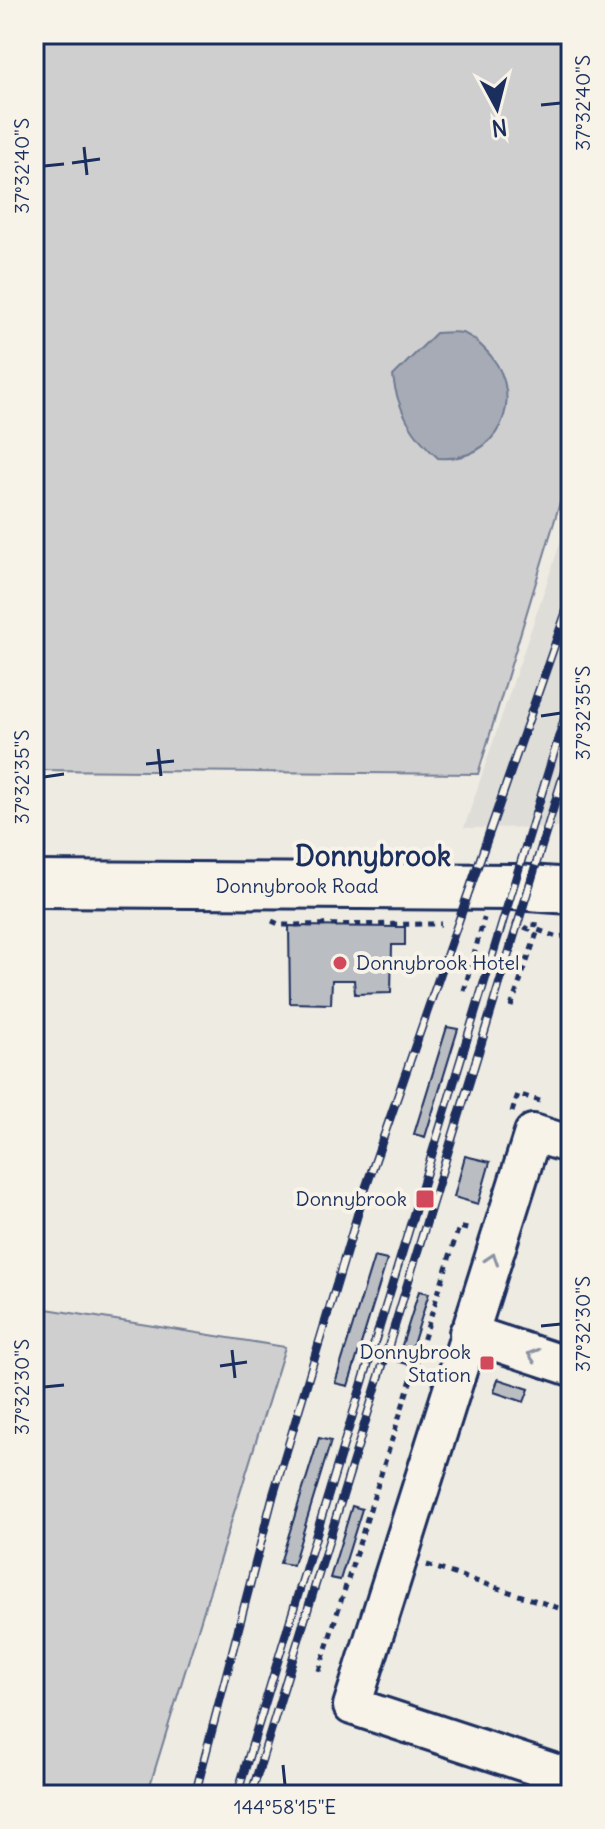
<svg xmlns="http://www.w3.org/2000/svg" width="605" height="1829" viewBox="0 0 605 1829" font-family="Delius,sans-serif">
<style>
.built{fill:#deddd8}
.green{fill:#cfcfcf;stroke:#757f96;stroke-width:2}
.water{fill:#a6abb5;stroke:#6e7992;stroke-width:2}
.building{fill:#babdc2;stroke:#1b2f5e;stroke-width:2}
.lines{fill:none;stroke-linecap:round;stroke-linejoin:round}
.minor-casing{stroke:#1b2f5e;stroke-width:42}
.major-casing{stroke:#1b2f5e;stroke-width:50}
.path{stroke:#1b2f5e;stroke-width:5;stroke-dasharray:6 6;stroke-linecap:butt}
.minor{stroke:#f7f3e8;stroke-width:36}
.major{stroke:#f7f3e8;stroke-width:44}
.rail-casing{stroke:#1b2f5e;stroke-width:9}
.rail{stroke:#f7f3e8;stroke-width:6;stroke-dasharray:18;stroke-linecap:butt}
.oneway{stroke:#8991a3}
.ticks{fill:none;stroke:#1b2f5e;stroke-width:3}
.poi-dot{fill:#d1495b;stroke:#f7f3e8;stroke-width:3}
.labels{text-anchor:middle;stroke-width:8;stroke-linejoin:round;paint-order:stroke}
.street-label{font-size:20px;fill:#1b2f5e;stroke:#f7f3e8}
.poi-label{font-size:20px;fill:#1b2f5e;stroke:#f7f3e8;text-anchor:end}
.district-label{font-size:28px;font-weight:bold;fill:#1b2f5e;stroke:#f7f3e8}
.neatline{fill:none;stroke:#1b2f5e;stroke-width:3}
.ticks-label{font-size:20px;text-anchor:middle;fill:#1b2f5e}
</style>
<rect width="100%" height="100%" fill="#eeebe2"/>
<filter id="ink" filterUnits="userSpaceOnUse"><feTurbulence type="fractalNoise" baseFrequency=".0125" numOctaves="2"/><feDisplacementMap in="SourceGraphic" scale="16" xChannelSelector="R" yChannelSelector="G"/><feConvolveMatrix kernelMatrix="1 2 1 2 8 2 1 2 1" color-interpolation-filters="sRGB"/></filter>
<g filter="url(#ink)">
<path class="built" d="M571 511V827L464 828Z"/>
<path class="green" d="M34 34H571V466L478 774 34 770Z
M34 1307 285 1347 147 1795H34Z"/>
<path class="water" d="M436 333C444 333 455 331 462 333 473 336 484 348 491 356 527 401 497 463 438 458 413 436 397 409 393 376Z"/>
<path class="building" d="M289 926 405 927V945H392L391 993 355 994 354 980H332L331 1004 290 1003Z
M447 1027 458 1029 425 1137 414 1134Z
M465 1156 490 1162 478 1204 454 1197Z
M374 1257 387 1260 348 1386 335 1383Z
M419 1291 429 1293 407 1364 397 1361Z
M498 1379 529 1389 524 1402 494 1392Z
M319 1438 331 1441 293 1565 280 1563Z
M352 1506 362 1509 340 1580 330 1578Z"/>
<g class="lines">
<defs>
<path id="minor" d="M571 1145 533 1133 352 1706 571 1778
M468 1333 571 1367"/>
<path id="major" d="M34 884 514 887 571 891"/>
</defs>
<use href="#minor" class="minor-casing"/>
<use href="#major" class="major-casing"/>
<path class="path" d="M272 921 281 925 441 924
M513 923 529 929 531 924 539 925 538 930 557 937 571 935
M464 991 484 918
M511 1007 538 930
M512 1112 518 1094 543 1102
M427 1565 571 1612
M319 1671 459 1227 471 1230"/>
<use href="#minor" class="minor"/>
<use href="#major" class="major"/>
<defs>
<path id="rail" d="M195 1795 273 1496 364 1193 571 598
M237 1795 571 697
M251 1795 571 750"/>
</defs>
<use href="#rail" class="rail-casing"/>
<use href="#rail" class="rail"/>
</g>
<defs><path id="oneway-chevron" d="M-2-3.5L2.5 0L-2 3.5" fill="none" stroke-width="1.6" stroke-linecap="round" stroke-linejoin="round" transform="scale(2)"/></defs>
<g class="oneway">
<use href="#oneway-chevron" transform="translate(492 1259) rotate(-72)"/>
<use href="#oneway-chevron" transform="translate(533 1355) rotate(-162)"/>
</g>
</g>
<path class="ticks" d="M541 105 561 103M84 147 87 175M72 163 100 159M44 166 64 164M541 716 561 713M158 749 161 776M146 764 174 761M44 777 64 774M541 1326 561 1324M232 1350 235 1378M220 1366 247 1362M44 1387 64 1385M283 1765 285 1785"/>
<g class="poi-dot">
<circle cx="340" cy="963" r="8"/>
<rect x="415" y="1189" width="20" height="20" rx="4"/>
<rect x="479" y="1355" width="16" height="16" rx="4"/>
</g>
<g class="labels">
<g class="street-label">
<text x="297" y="893">Donnybrook Road</text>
</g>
<g class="poi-label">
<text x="356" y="970" text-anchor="start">Donnybrook Hotel</text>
<text x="407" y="1206">Donnybrook</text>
<text x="471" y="1359">Donnybrook<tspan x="471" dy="23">Station</tspan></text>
</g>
<g class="district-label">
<text x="373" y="866">Donnybrook</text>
</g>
</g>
<rect width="605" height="1829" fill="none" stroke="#f7f3e8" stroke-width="88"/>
<g transform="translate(497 108) rotate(173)" stroke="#f7f3e8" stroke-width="6" paint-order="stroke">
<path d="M0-6L14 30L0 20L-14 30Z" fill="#1b2f5e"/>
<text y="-12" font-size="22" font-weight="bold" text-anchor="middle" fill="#1b2f5e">N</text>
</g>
<rect x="44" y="44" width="517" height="1741" class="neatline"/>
<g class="ticks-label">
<text transform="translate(583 103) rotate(-90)" y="7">37°32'40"S</text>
<text transform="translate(22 166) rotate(-90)" y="7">37°32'40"S</text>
<text transform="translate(583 713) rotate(-90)" y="7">37°32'35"S</text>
<text transform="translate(22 777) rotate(-90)" y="7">37°32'35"S</text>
<text transform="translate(583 1324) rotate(-90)" y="7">37°32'30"S</text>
<text transform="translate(22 1387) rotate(-90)" y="7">37°32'30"S</text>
<text x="285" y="1814">144°58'15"E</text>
</g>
</svg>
